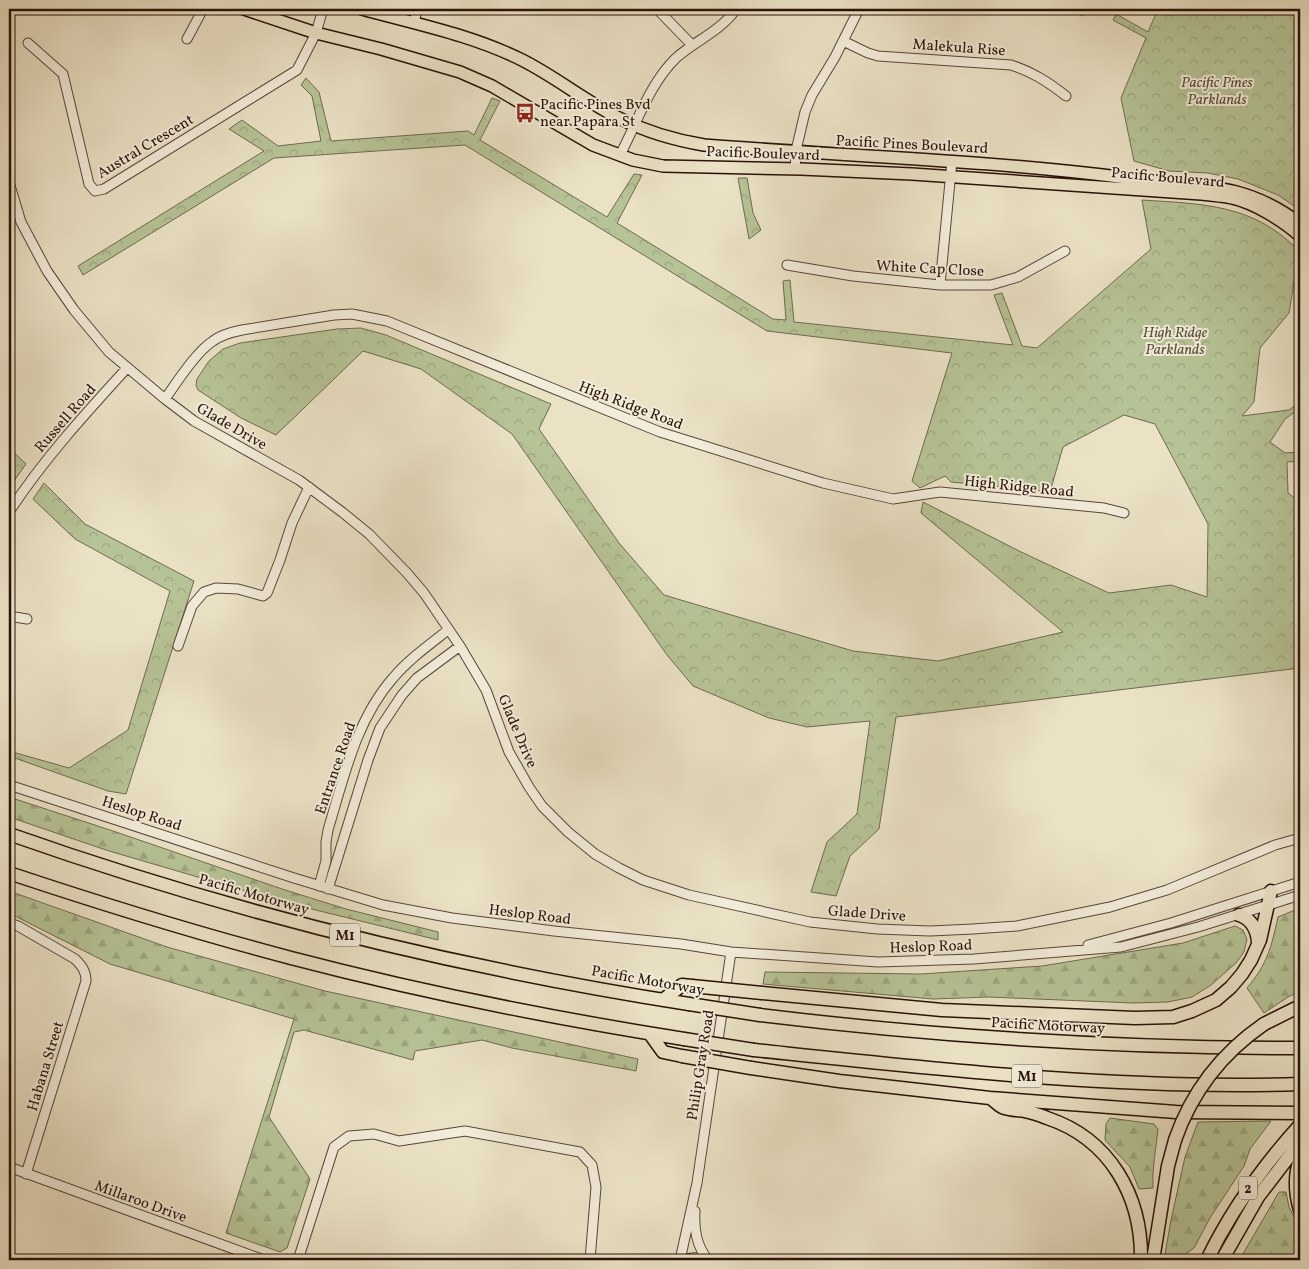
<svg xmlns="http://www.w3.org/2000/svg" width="1309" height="1269" viewBox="0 0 1309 1269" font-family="Vollkorn,serif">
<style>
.forest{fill:url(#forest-firs);stroke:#706a4f}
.park{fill:url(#park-crowns);stroke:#706a4f}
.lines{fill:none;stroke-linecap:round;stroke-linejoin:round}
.minor-casing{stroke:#5a4538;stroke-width:11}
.major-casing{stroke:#291108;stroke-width:14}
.highway-casing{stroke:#291108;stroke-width:15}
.minor{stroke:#f2ecda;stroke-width:9}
.major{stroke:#ebe2c6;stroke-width:11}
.highway{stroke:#ebe2c6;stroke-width:12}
.highway-bridge-casing{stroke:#291108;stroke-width:15;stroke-linecap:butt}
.highway-bridge{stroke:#ebe2c6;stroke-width:12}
.labels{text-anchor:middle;stroke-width:4;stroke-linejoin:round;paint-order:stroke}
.shield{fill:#f2ecda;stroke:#655347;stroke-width:1}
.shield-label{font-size:14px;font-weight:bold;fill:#291108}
.street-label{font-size:15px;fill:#291108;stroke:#f2ecda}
.park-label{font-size:15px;font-style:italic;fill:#5a4f3a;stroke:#f2ecda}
.poi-label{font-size:15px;fill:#291108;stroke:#f2ecda;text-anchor:start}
</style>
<defs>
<pattern id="forest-firs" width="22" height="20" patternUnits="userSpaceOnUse" patternTransform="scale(1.25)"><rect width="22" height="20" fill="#b6c396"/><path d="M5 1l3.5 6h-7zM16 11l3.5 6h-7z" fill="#9ca680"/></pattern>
<pattern id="park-crowns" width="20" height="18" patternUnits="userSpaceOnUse" patternTransform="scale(1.25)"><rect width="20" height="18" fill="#b6c396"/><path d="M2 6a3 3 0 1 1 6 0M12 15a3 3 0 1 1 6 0" fill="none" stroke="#9ca680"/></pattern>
</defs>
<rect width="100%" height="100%" fill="#ebe2c6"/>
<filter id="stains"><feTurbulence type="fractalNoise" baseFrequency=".004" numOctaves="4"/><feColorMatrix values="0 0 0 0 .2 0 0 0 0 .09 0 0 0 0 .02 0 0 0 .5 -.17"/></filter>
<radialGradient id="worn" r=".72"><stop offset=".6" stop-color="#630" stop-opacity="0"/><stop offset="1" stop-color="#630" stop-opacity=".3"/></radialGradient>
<path class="forest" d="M9 797 113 831 282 889 346 909 438 932V940L283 902 109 851 9 817Z
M9 891 167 947 325 991 638 1059 636 1071 512 1048 482 1040 415 1051 413 1060 304 1030 294 1032 269 1117 310 1179 287 1248 280 1252 226 1233 294 1019 110 964 9 913Z
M1300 908V991L1288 997 1264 1013 1247 988C1268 963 1271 948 1278 917Z
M1235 926 1243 930 1247 939 1244 952 1236 963 1211 985 1192 997 1168 1002 1133 1003 989 997 933 999 763 984 765 972 921 974 1042 966 1183 943Z
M1110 1118 1154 1124 1158 1129C1156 1149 1152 1168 1153 1188L1139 1189 1130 1167 1105 1140 1106 1124Z
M1271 1121 1250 1149 1244 1166 1210 1218 1194 1248 1187 1253 1181 1260H1164L1171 1220 1185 1157 1198 1122Z
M1279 1192H1286L1289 1207 1300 1229V1260L1240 1259Z"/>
<path class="park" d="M1158 9H1300V210L1278 195 1238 179 1208 173 1169 171 1134 161 1121 98 1146 38 1113 20 1116 14 1148 32Z
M306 78 319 92 331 141 468 131 474 135 492 98 500 101 480 140 607 217 634 174 642 175 617 223 773 319 786 320 783 281 790 280 794 322 1013 345 994 295 1002 293 1022 346 1037 348 1151 249 1142 200C1203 204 1254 204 1299 251L1289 313 1260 348 1254 402 1242 416 1289 410 1300 402V408L1285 419 1270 442 1285 453 1300 452V461L1287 462 1288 493 1300 502V668L896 717 879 829 850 856 836 896 811 892 827 842 857 814 870 721 807 727 769 718 693 686 667 655 634 608 512 434 421 369 363 351 276 435 241 418 198 390 196 385 197 379 209 361 223 349 240 343 337 329 361 328 386 335 551 404 539 429 619 543 664 595 853 651 938 661 1063 632 921 513 923 502 1021 552 1109 593 1171 585 1207 597 1208 524 1155 424 1124 415 1063 447 1050 492 951 482 945 476 920 488 912 481 952 353 767 331 465 145 274 158 83 275 78 266 264 151 229 129 242 120 278 146 321 141 312 96 301 85Z
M738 178H747L753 213 761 230 749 239Z
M9 448 26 464 14 481 9 476Z
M44 483 85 524 194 581 126 794 108 791 9 756V751L69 768 128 730 170 591 75 539 33 499Z"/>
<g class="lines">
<defs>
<path id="minor" d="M657 9 692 45
M1081 9 1082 10
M414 23 417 9
M187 39 203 9
M843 41 868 53 878 56 1011 65C1033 72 1048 82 1066 96
M28 43 63 74 89 184 95 191 104 189 297 70 316 33 323 9
M620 155C637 123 650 83 676 58 695 41 722 30 736 9
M795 168 797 146 805 112 812 95 835 57 859 9
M9 182 21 222 47 271 74 310 109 352 165 399 194 421 299 480 342 512 369 534 407 573 424 593 460 646 486 690 509 752 529 787 542 806 568 832 595 854 619 868 643 880 689 895 810 922 877 929 930 931 973 929 1017 926 1110 907 1167 890 1275 845 1300 838
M787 265 853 276 940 285H991L1018 277 1065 251
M940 285 952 161
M165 399C177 382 196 352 213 341 221 335 232 332 242 330L334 315 352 314 387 321 660 432 823 483 893 499 940 492 1104 508 1124 513
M9 512C43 460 85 414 127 368
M9 616 27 619
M178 646 192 606 204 592 216 588 238 589 263 596 267 593 280 560 292 523 309 487
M9 785 294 878 383 905 452 918 554 931 681 944 731 952 878 962 974 959 1121 947 1198 927 1300 895
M319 886 326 861V842L328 830C344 777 356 720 393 678 409 659 429 645 448 630
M328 889 368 760 380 728 402 695 417 678 460 646
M9 923 18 926 75 959C82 966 86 971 86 981L26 1174
M1088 945 1171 923 1300 882
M9 1167 264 1260
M695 1211C694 1229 696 1245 708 1260
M298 1260 334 1147 349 1136 374 1134 399 1141 465 1131 580 1152 592 1165 596 1187 590 1260
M680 1260 697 1183 731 952
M683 1260C691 1257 698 1257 705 1260"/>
<path id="major" d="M244 9 316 33 381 49 460 72 492 86 593 145 633 160 663 166 801 169 912 174 1201 194C1212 195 1222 196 1232 198 1254 203 1284 221 1300 236
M362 9C416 24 472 35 522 60 556 77 586 102 621 119 647 132 674 140 704 145 845 156 987 160 1127 178 1193 187 1244 180 1300 224"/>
<path id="highway" d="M9 834C230 912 458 968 689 1004
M9 873C102 904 196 933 291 958 421 992 552 1018 684 1039
M1239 915C1251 919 1257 929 1258 942
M762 993 942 1010 1135 1018 1173 1017 1192 1011 1216 1000 1231 987 1242 974 1251 960 1260 940 1271 891
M663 1000 682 985 692 986
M760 1015C939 1037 1119 1048 1300 1048
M1264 1024 1300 1006
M650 1034 663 1052 682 1056
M754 1050C935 1069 1119 1090 1300 1084
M751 1068 839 1081 990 1098 1176 1112 1300 1113
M990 1098C994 1100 998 1105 1002 1107 1009 1110 1018 1110 1025 1111 1032 1113 1040 1115 1047 1118 1110 1139 1142 1196 1141 1260
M1300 1159C1294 1176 1295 1193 1300 1210
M1153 1260 1168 1166 1175 1140
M1207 1260C1231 1210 1263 1166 1300 1125
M1222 1260 1258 1197 1300 1142"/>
</defs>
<use href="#minor" class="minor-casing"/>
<use href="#major" class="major-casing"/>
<use href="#highway" class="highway-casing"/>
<use href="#minor" class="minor"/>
<use href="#major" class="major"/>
<use href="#highway" class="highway"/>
<defs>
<path id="highway-bridge" d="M692 986 762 993
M689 1004 760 1015
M684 1039 754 1050
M682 1056 751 1068
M1175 1140C1192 1091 1222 1053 1264 1024"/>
</defs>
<use href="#highway-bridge" class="highway-bridge-casing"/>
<use href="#highway-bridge" class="highway-bridge"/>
</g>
<defs>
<symbol id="bus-bare" viewBox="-9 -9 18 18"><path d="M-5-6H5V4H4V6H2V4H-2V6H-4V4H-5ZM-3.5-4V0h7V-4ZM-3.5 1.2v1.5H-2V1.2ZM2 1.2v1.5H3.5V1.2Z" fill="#8f2418" stroke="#f2ecda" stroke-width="2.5" paint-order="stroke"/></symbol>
</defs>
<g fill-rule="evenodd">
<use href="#bus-bare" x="511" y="99" width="28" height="28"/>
</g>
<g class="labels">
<g class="shield">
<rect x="330" y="923.5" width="30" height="23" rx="4"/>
<rect x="1012" y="1064.5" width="30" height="23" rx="4"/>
<rect x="1239" y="1176.5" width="18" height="23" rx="4"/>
</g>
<g class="shield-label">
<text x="345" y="940">M1</text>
<text x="1027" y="1081">M1</text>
<text x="1248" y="1193">2</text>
</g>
<g class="street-label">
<text transform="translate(959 47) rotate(4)" y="5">Malekula Rise</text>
<text transform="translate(912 144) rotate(3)" y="5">Pacific Pines Boulevard</text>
<text transform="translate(145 146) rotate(-31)" y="5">Austral Crescent</text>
<text transform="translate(763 153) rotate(2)" y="5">Pacific Boulevard</text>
<text transform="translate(1168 177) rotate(5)" y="5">Pacific Boulevard</text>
<text transform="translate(930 268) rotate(3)" y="5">White Cap Close</text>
<text transform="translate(631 405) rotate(21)" y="5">High Ridge Road</text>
<text transform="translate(65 418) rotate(-49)" y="5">Russell Road</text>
<text transform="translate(232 426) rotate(30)" y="5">Glade Drive</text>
<text transform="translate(1019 486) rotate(6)" y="5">High Ridge Road</text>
<text transform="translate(518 731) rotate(67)" y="5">Glade Drive</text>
<text transform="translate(335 768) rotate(-71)" y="5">Entrance Road</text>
<text transform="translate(142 813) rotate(18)" y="5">Heslop Road</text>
<text transform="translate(254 894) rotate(16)" y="5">Pacific Motorway</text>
<text transform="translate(867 913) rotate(4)" y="5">Glade Drive</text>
<text transform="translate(530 914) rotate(7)" y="5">Heslop Road</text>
<text transform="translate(931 946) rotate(-2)" y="5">Heslop Road</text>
<text transform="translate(648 980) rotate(10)" y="5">Pacific Motorway</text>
<text transform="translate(1048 1025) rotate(3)" y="5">Pacific Motorway</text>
<text transform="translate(700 1065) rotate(-81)" y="5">Philip Gray Road</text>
<text transform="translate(45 1066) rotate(-73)" y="5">Habana Street</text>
<text transform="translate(141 1201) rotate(20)" y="5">Millaroo Drive</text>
</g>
<g class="park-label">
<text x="1217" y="87">Pacific Pines<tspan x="1217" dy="17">Parklands</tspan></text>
<text x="1175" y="337">High Ridge<tspan x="1175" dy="17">Parklands</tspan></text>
</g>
<g class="poi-label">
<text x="540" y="109">Pacific Pines Bvd<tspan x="540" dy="17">near Papara St</tspan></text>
</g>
</g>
<rect width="1309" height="1269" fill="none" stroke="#ebe2c6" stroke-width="30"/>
<rect x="10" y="10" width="1289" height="1249" fill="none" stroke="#291108" stroke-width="2.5"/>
<rect x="15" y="15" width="1279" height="1239" fill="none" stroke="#291108"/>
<rect width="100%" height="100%" filter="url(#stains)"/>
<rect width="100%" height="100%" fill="url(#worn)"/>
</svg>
